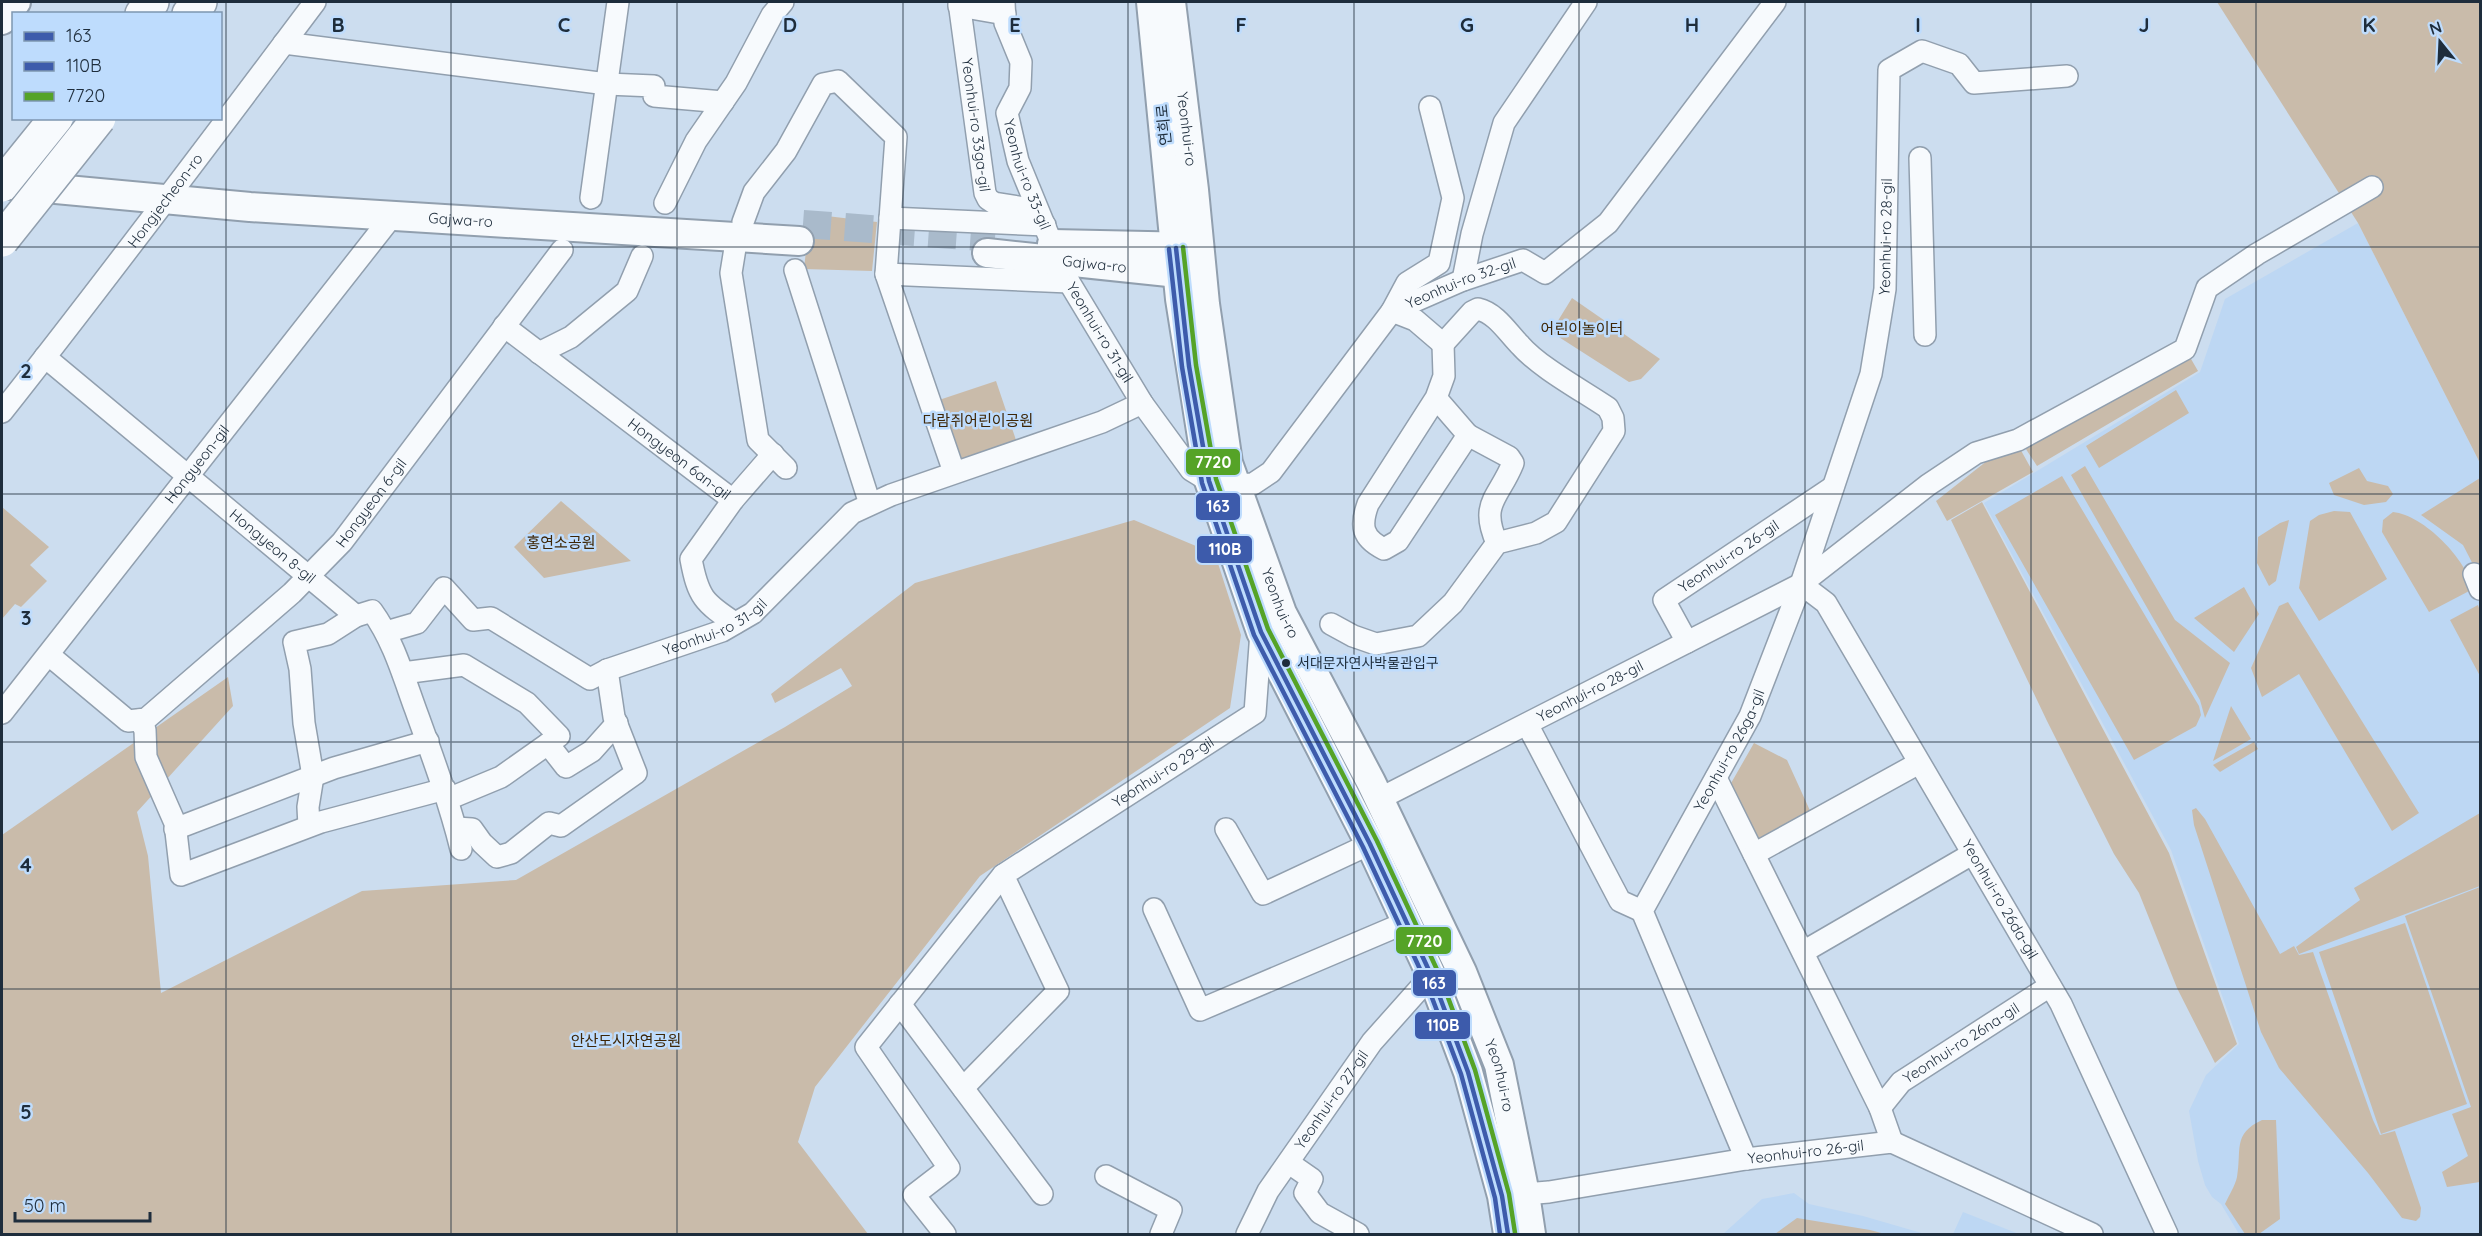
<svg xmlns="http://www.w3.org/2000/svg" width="2482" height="1236" viewBox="0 0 2482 1236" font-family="Quicksand,'Noto Sans KR',sans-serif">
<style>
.built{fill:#bdd7f3}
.green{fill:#c9bbaa}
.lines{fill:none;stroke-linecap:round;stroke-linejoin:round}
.secondary-tunnel{stroke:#a9bacb;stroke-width:28;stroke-dasharray:28 14;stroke-linecap:butt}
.street-casing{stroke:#919fae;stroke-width:24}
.secondary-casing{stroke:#919fae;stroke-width:32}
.highway-casing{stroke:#919fae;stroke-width:36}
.street{stroke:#f7fafd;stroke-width:21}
.secondary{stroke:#f7fafd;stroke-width:28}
.highway{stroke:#f7fafd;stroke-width:33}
.highway-bridge-casing{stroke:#919fae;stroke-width:36;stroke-linecap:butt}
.highway-bridge{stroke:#f7fafd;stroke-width:33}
.bus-1-casing{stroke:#bedcfd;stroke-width:9}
.bus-2-casing{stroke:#bedcfd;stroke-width:9}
.bus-3-casing{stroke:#bedcfd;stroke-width:9}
.bus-1{stroke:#3d5bab;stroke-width:4.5}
.bus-2{stroke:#3d5bab;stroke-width:4.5}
.bus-3{stroke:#55a327;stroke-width:4.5}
.grid{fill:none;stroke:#1e2d3c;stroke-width:1.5;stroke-opacity:0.55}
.bus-dot{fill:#1e2d3c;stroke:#bedcfd;stroke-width:2}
.labels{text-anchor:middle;stroke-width:5;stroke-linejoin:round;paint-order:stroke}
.bus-label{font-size:14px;fill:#1e2d3c;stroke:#bedcfd;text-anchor:start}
.street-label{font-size:15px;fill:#1e2d3c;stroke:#bedcfd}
.park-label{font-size:15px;fill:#3e2606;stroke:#bedcfd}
.grid-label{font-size:20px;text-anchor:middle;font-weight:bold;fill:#1e2d3c;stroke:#bedcfd;stroke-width:5;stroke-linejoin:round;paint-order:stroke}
.line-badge{stroke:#bedcfd;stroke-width:2}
.badge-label{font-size:16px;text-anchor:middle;font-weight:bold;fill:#fff}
</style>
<rect width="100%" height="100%" fill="#ccddef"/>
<path class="built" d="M2358 223 2480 463V1234H2239L2221 1204 2212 1197 2205 1185 2198 1161 2189 1111 2206 1075 2239 1044 2171 850 1984 503 2200 372 2225 299Z
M1794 1193 1809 1204 1863 1216 1925 1234H1723L1762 1199Z
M1963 1212 2019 1234H1953Z"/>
<path class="green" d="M2217 2H2480V463L2358 223Z
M810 214 877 222 872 271 804 269Z
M1572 298 1660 359 1641 379 1629 382 1551 332Z
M2187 352 2198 371 2037 466 2022 443Z
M996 381 1017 443 960 462 939 400Z
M2176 390 2189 413 2099 468 2086 446Z
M2018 445 2033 472 1947 521 1936 501 1997 453Z
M2085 466 2175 620 2230 663 2205 718 2200 700 2071 475Z
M2359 468 2367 481 2388 486 2393 494 2386 502 2364 505 2334 495 2329 483Z
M2062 476 2199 706 2201 715 2196 726 2134 760 1995 515Z
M2480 478V578L2463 545 2421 515Z
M561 501 631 561 544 578 514 547Z
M1982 502 2169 853 2237 1044 2215 1063 2177 988 2139 893 2114 854 2047 721 1951 520Z
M2 507 49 547 30 565 47 581 21 607 15 604 2 619Z
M2334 511 2350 512 2387 579 2319 621 2299 588 2310 521 2319 515Z
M2393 512C2424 515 2467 560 2473 589L2429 612 2382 532 2383 520Z
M1134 520 1215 554 1241 635 1230 708 980 876 815 1087 798 1142 868 1234H2V835L228 677 233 706 137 812 148 856 161 993 362 891 516 880 785 727 852 686 841 668 775 703 771 694 915 583Z
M2289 520 2276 581 2269 586 2257 563 2258 537 2280 523Z
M2244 587 2259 614 2234 652 2194 618Z
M2288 602 2419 813 2392 831 2299 674 2262 697 2251 668 2279 606Z
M2478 605 2480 611V676L2450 620Z
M2231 706 2251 739 2213 761Z
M2254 742 2258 749 2220 772 2213 765Z
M1754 743 1787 760 1812 815 1757 843 1730 785Z
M2196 808 2205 819 2280 954 2294 946 2299 955 2313 952 2373 1120 2380 1135 2395 1131 2421 1208 2420 1217 2416 1221 2402 1218 2368 1173 2279 1068 2261 1032 2194 825 2192 810Z
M2480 813V886L2299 954 2296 947 2360 900 2354 888Z
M2480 887V1182L2447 1187 2442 1172 2468 1156 2452 1114 2471 1107 2405 916Z
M2405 923 2467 1104 2381 1134 2319 952Z
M2262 1120H2276L2280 1219 2259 1234H2245L2225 1204C2229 1195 2235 1186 2237 1177 2242 1150 2232 1134 2262 1120Z
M1797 1218 1870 1230 1885 1234H1775Z"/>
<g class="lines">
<path class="secondary-tunnel" d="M803 224 995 238"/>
<defs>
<g id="street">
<path id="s1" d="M959 2 985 193 988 199 994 203 1037 210"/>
<path id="s2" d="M1004 2 1005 23 1021 62 1020 88 1007 113 1018 161 1052 244"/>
<path d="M959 6 1005 14"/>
<path d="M284 43 607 84 654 86V96L723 102"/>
<path d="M1920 158 1925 335"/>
<path d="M591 198 618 2"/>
<path d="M665 203 696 141 736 83 772 15 783 2"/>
<path d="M890 218 1045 225"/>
<path d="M743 222 754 192 786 151 823 84 838 81 896 137 886 274 954 472"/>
<path d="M737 236 731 273 758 440 786 468"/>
<path id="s3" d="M1060 262 1069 282 1142 403 1191 470 1209 481 1236 485 1253 484 1271 472 1392 311 1463 280 1523 260 1545 273 1608 223 1775 2"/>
<path d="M795 270 870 504"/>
<path d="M886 274 1069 282"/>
<path d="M1463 280 1472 234 1504 123 1586 2"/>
<path id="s4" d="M504 326 733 500"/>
<path d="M539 353 571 337 627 291 642 256"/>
<path id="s5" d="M45 357 356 616"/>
<path d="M1436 398 1468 435 1398 541 1384 549C1362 538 1360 526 1368 504L1436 398 1444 376 1443 344"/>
<path id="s6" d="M2 412C109 277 212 139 315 2"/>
<path d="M1468 435 1509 457 1513 463C1499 498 1479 503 1497 543"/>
<path d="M2474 574 2480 589"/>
<path id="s7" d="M1801 584 1826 603 2061 1004 2167 1234"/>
<path d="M735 623C704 603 698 597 691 559L733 500 773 454"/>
<path d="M1331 624 1353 636 1376 644 1418 636 1453 603 1497 543 1536 533 1556 522 1614 431 1613 418 1608 408C1583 391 1539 367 1520 345 1508 333 1496 313 1478 309L1472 312 1443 344 1415 320 1392 311 1407 283 1439 263 1453 198 1430 107"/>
<path id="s8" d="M386 632 417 623 444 588 473 620 491 618 590 679 607 670 722 631 753 613 852 513 891 495 1102 422 1142 403"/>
<path id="s9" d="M1687 642 1664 600 1833 487"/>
<path id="s10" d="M49 655 128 721 146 719 292 593 342 542 562 250"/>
<path d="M403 673 464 665 527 703 559 736 501 777 448 799"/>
<path id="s11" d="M2 713 393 215"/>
<path d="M140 720 145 730 146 757 175 823 181 875 321 822 445 789"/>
<path d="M1527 724 1620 901 1642 911"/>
<path d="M548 744 566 767 592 751 617 723"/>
<path d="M1716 778 1880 1108 1892 1142"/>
<path id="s12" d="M1379 799 1801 584 1928 485 1976 453 2018 440 2185 349 2207 288 2257 254 2372 187"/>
<path d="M309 826 308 807 313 776 304 723 300 669 294 642 328 634 356 616 372 611C393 640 403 675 415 708 432 755 449 801 461 849"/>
<path d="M456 828 472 829 482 843 497 857 511 853 549 823 561 826 636 773 614 717 607 670"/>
<path d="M175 829 334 768 428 741"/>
<path d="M1226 829 1263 894 1370 844"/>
<path d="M1754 854 1919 763"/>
<path d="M1154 909 1200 1010 1407 922"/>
<path d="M1803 952 1972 854"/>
<path d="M900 1004 1042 1194"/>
<path d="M963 1088 1058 991 1003 875"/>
<path id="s13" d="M1880 1108 1901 1082 2050 986"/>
<path id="s14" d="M1746 1159 1642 911 1750 716 1801 584 1871 374 1885 289 1889 70 1922 51 1959 64 1974 83 2067 76"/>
<path d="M1289 1163 1312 1179 1305 1193 1320 1213 1358 1234"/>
<path d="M1106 1176 1171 1210 1161 1234"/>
<path id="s15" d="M1511 1195 1549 1192 1746 1159 1892 1142 2092 1234"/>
<path id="s16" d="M945 1234 914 1195 949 1168 866 1047 1003 875 1255 713 1261 632"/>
<path id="s17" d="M1247 1234 1268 1191 1372 1042 1421 987 1433 979"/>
</g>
<g id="secondary">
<path d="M1151 2 1180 299 1209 481 1261 632 1370 844 1433 979 1468 1072 1502 1196 1508 1234"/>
<path id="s18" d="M1171 2 1194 190 1205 304 1228 463 1282 613 1371 782 1462 972 1499 1065 1525 1194 1531 1234"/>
<path d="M2 20 16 2"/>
<path id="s19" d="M2 184 250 207 799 241"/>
<path d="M1052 244 1195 247"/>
<path id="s20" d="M987 253 1197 275"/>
</g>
<path id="highway" d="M142 14 152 2
M189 14 200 2"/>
</defs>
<use href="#street" class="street-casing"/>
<use href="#secondary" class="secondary-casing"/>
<use href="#highway" class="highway-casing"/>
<use href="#street" class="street"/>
<use href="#secondary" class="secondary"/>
<use href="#highway" class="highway"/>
<defs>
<path id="highway-bridge" d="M2 185 56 118
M2 240 99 118"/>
</defs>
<use href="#highway-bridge" class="highway-bridge-casing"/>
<use href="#highway-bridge" class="highway-bridge"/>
<defs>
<path id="bus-1" d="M1176 248 1189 366 1209 481 1261 632 1370 844 1433 979 1468 1072 1502 1196 1508 1234"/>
<path id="bus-2" d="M1169 249 1182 367 1202 483 1254 635 1363 847 1426 982 1461 1074 1495 1198 1500 1234"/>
<path id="bus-3" d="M1183 247 1196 365 1216 479 1268 629 1377 841 1440 976 1475 1070 1509 1194 1515 1233"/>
</defs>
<use href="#bus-1" class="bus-1-casing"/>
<use href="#bus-2" class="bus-2-casing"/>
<use href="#bus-3" class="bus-3-casing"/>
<use href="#bus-1" class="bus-1"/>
<use href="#bus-2" class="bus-2"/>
<use href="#bus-3" class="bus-3"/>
</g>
<path class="grid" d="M226 2V1234M451 2V1234M677 2V1234M903 2V1234M1128 2V1234M1354 2V1234M1579 2V1234M1805 2V1234M2031 2V1234M2256 2V1234M2 247H2480M2 494H2480M2 742H2480M2 989H2480"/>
<circle class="bus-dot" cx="1286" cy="663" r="5"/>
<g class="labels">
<g class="bus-label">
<text x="1297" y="668">서대문자연사박물관입구</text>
</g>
<g class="street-label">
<text transform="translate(1164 125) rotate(-96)" y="5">연희로</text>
<text dy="5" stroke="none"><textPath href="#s1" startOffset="124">Yeonhui-ro 33ga-gil</textPath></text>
<text dy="5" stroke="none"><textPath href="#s18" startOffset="128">Yeonhui-ro</textPath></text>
<text dy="5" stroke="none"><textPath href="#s2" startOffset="182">Yeonhui-ro 33-gil</textPath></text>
<text dy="5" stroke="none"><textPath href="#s6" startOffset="267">Hongjecheon-ro</textPath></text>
<text dy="5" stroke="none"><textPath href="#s19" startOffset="460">Gajwa-ro</textPath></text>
<text dy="5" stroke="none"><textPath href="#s14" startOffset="993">Yeonhui-ro 28-gil</textPath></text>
<text dy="5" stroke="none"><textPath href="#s20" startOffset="108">Gajwa-ro</textPath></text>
<text dy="5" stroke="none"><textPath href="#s3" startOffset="609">Yeonhui-ro 32-gil</textPath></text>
<text dy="5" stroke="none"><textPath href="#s3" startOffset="81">Yeonhui-ro 31-gil</textPath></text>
<text dy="5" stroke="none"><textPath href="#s4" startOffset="220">Hongyeon 6an-gil</textPath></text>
<text dy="5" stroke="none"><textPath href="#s11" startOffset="316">Hongyeon-gil</textPath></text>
<text dy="5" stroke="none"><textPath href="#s10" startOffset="434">Hongyeon 6-gil</textPath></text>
<text dy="5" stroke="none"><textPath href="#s5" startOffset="296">Hongyeon 8-gil</textPath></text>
<text dy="5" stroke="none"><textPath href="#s9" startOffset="126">Yeonhui-ro 26-gil</textPath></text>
<text dy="5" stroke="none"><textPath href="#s18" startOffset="614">Yeonhui-ro</textPath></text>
<text dy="5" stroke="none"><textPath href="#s8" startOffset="390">Yeonhui-ro 31-gil</textPath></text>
<text dy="5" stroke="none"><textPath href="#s12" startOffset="237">Yeonhui-ro 28-gil</textPath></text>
<text dy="5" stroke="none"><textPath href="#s14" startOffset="452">Yeonhui-ro 26ga-gil</textPath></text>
<text dy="5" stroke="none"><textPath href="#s16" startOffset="651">Yeonhui-ro 29-gil</textPath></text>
<text dy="5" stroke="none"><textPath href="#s7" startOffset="375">Yeonhui-ro 26da-gil</textPath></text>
<text dy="5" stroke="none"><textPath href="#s13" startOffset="105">Yeonhui-ro 26na-gil</textPath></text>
<text dy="5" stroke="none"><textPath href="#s18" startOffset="1136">Yeonhui-ro</textPath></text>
<text dy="5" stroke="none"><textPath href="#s17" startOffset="159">Yeonhui-ro 27-gil</textPath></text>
<text dy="5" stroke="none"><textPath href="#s15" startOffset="298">Yeonhui-ro 26-gil</textPath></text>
</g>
<g class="park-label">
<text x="1582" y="334">어린이놀이터</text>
<text x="978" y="426">다람쥐어린이공원</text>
<text x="561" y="548">홍연소공원</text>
<text x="626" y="1046">안산도시자연공원</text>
</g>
</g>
<g class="grid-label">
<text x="338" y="32">B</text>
<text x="564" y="32">C</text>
<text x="790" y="32">D</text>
<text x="1015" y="32">E</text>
<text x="1241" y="32">F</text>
<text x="1467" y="32">G</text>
<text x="1692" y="32">H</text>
<text x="1918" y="32">I</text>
<text x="2144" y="32">J</text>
<text x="2369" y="32">K</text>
<text x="26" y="378">2</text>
<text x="26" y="625">3</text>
<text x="26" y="872">4</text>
<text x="26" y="1119">5</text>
</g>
<g class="line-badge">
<rect x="1185" y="448" width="56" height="28" rx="6" fill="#55a327"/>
<rect x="1195" y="492" width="46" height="29" rx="6" fill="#3d5bab"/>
<rect x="1196" y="535" width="57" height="29" rx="6" fill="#3d5bab"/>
<rect x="1395" y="926" width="57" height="29" rx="6" fill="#55a327"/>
<rect x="1412" y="969" width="45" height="28" rx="6" fill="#3d5bab"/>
<rect x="1414" y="1011" width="57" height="29" rx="6" fill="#3d5bab"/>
</g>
<g class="badge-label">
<text x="1213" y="468">7720</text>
<text x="1218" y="512">163</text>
<text x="1225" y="555">110B</text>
<text x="1424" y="947">7720</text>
<text x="1434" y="989">163</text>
<text x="1443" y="1031">110B</text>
</g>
<rect width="2482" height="1236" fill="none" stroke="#1e2d3c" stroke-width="6"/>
<rect x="12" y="12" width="210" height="108" fill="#bedcfd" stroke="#7e96b0" stroke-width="1.5"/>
<rect x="24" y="32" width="30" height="9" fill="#3d5bab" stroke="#7e96b0" stroke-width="1.5"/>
<text x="66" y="42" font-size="18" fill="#1e2d3c">163</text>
<rect x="24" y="62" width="30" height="9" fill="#3d5bab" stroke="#7e96b0" stroke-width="1.5"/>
<text x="66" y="72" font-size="18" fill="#1e2d3c">110B</text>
<rect x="24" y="92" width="30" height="9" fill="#55a327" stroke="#7e96b0" stroke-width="1.5"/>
<text x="66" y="102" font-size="18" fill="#1e2d3c">7720</text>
<g transform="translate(2440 42) rotate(342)" stroke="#bedcfd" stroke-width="4.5" paint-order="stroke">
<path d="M0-4.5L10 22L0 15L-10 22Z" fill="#1e2d3c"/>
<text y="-9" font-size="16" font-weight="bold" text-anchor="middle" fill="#1e2d3c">N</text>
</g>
<path d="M15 1212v9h135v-9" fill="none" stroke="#1e2d3c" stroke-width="3"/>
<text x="24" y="1212" font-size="18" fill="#1e2d3c" stroke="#bedcfd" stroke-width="4.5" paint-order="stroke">50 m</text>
</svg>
